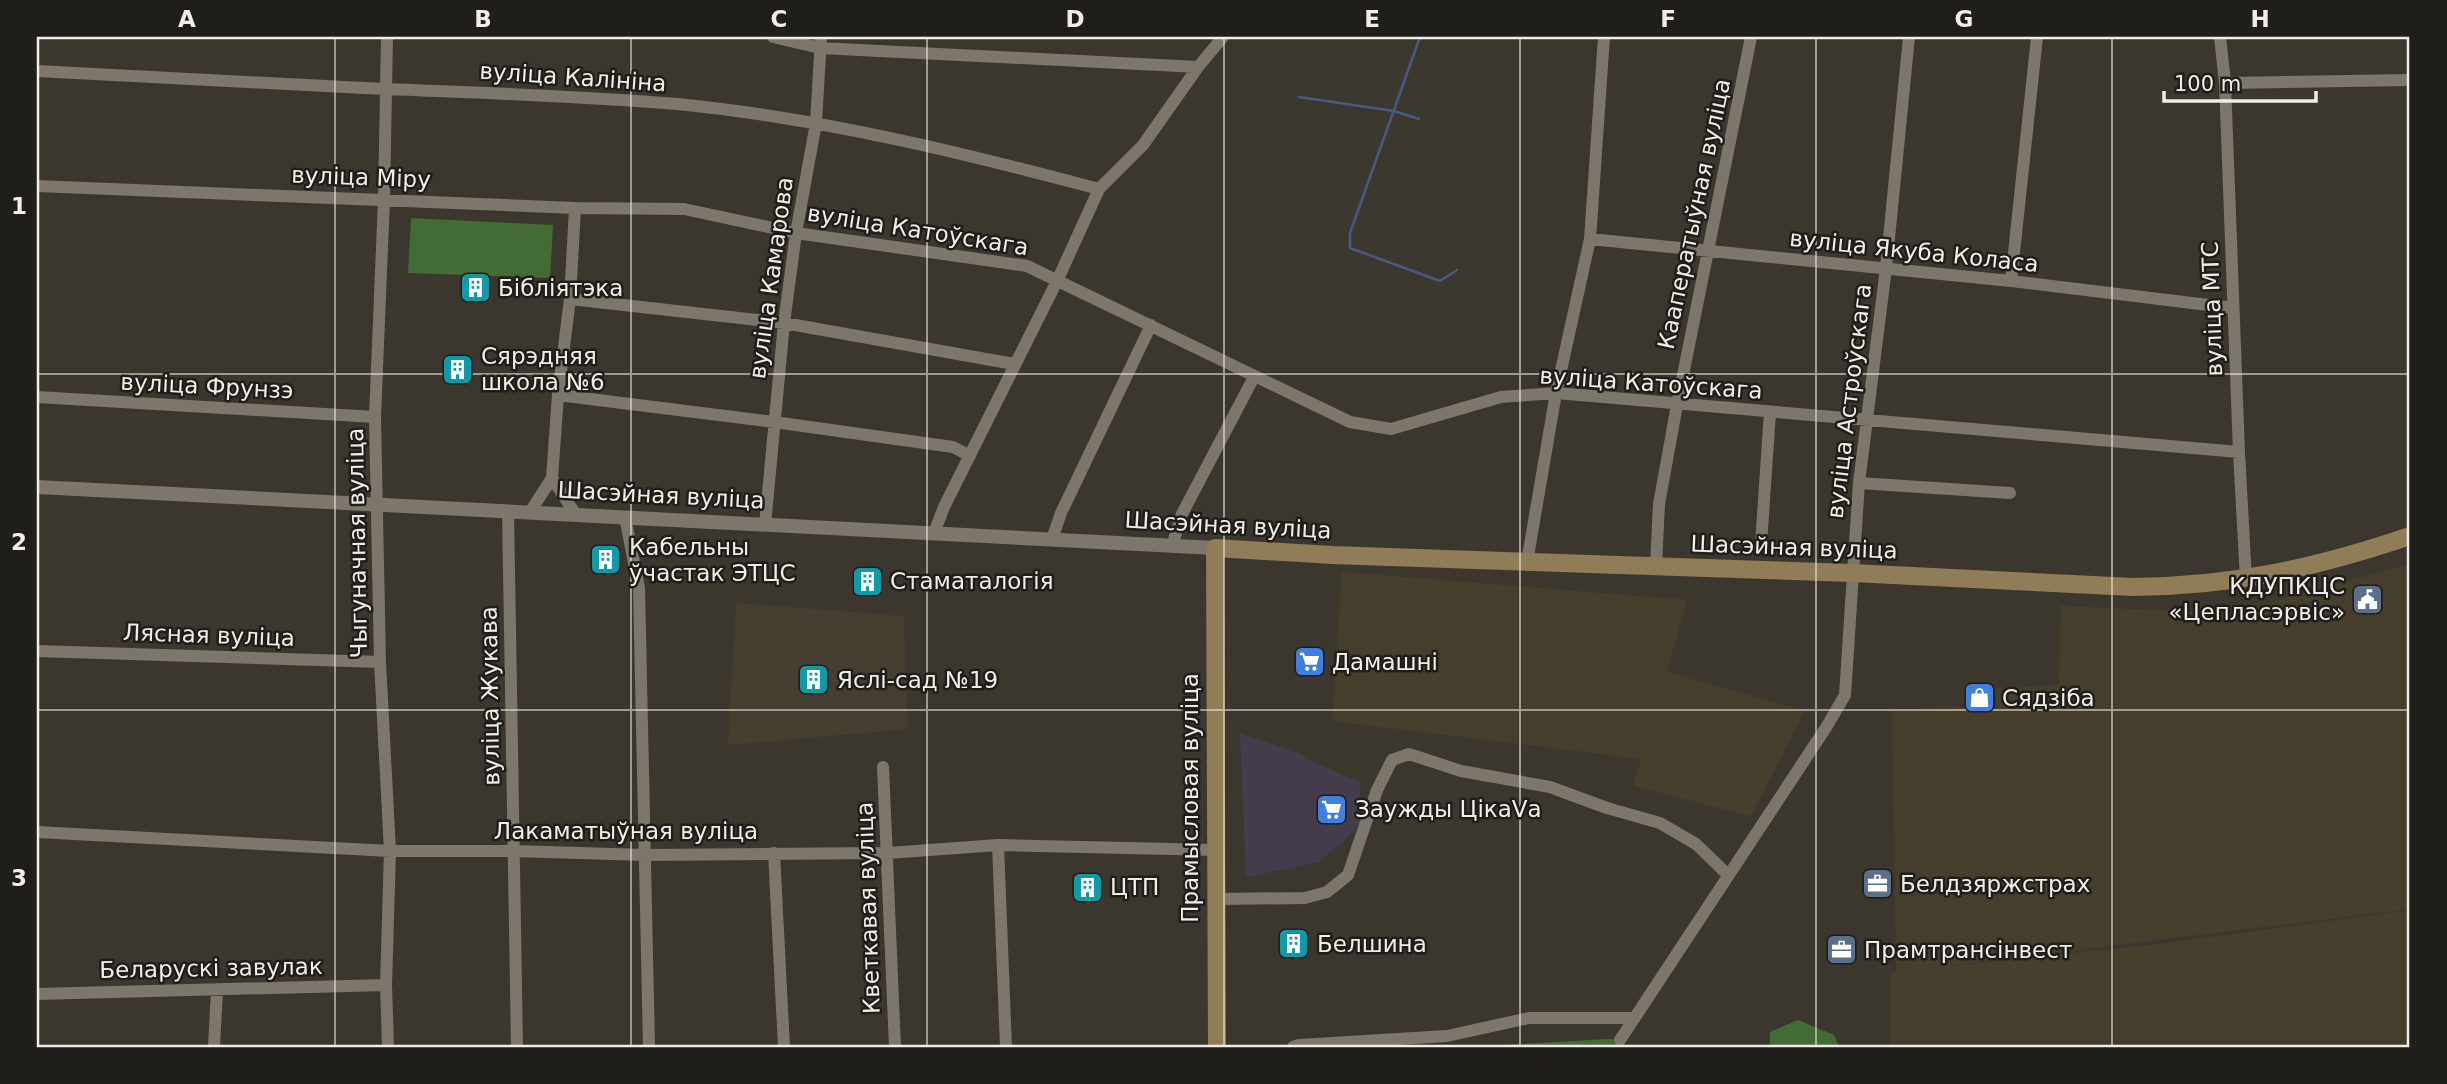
<svg xmlns="http://www.w3.org/2000/svg" width="2447" height="1084" viewBox="0 0 2447 1084" font-family="'DejaVu Sans',sans-serif">
<style>
.commercial{fill:#443b4b}
.industrial{fill:#463e2d}
.built{fill:#453d2f}
.green{fill:#446b33}
.lines{fill:none;stroke-linecap:round;stroke-linejoin:round}
.stream{stroke:#48597e;stroke-width:2.5}
.minor{stroke:#7c766d;stroke-width:12}
.tertiary{stroke:#7c766d;stroke-width:14}
.secondary{stroke:#8e7d56;stroke-width:18}
.grid{fill:none;stroke:#f0ede8;stroke-width:2;stroke-opacity:0.55}
.labels{text-anchor:middle;stroke-width:5;stroke-linejoin:round;paint-order:stroke}
.street-label{font-size:23px;fill:#f0ede8;stroke:#201e1b}
.poi-label{font-size:23px;fill:#f0ede8;stroke:#201e1b;text-anchor:start}
.neatline{fill:none;stroke:#f0ede8;stroke-width:2.5}
.grid-label{font-size:23px;text-anchor:middle;font-weight:bold;fill:#f0ede8}
</style>
<rect width="100%" height="100%" fill="#3b372f"/>
<path class="commercial" d="M1240 733 1300 754 1314 763 1360 782V826L1319 862 1246 877Z"/>
<path class="industrial" d="M2410 564V909L1931 968 2159 944 2410 910V1047L1890 1045V973L1896 972 1892 710 1996 705V688L2059 685 2061 606 2230 613Z
M1342 572 1687 600 1667 672 1805 711 1751 816 1633 786 1641 759 1332 721Z"/>
<path class="built" d="M736 603 904 616 908 729 728 745Z"/>
<path class="green" d="M411 218 553 225 550 278 408 273Z
M1798 1020 1834 1035 1839 1047H1770V1032Z
M1608 1039 1620 1040 1627 1047H1470Z"/>
<g class="lines">
<path class="stream" d="M1420 37 1350 233V248L1440 281 1457 270
M1299 97 1394 111 1419 119"/>
<path class="minor" d="M387 37 384 199 375 417 380 662 390 851 386 985 388 1047
M773 37 820 48 1198 67
M2220 37 2225 83 2239 452 2246 580
M37 71C153 77 270 84 387 89 483 93 580 96 677 104 820 118 960 152 1099 189
M2225 83 2410 80
M37 186 575 208 684 209 796 233 1027 266 1350 422 1391 429 1501 397 1556 393 2239 452
M575 208 570 299 558 395 552 478 576 515
M1590 239 2011 281 2233 308
M2011 281 2037 37
M570 299 784 323 1014 364
M558 395 774 422 953 447 970 456
M37 397 375 417
M1859 483 2010 493
M508 511 517 1047
M530 512 552 478
M625 517 639 588 649 1047
M765 525 784 323 796 233 816 123 821 37
M934 533 944 507 1058 279 1099 189 1143 145 1198 67 1223 37
M1052 539 1061 513 1151 325
M1761 544 1770 412
M1172 546 1182 514 1254 377
M1527 562 1556 393 1590 239 1604 37
M1656 566 1659 504 1677 405 1751 37
M37 651 380 662
M883 767 895 1047
M37 832 390 851H513L645 855 888 853 998 845 1215 850
M998 845 1006 1047
M774 853 784 1047
M1215 899 1305 898 1327 892 1348 875 1377 790 1392 760 1409 754 1461 771 1550 787 1607 808 1660 823 1696 844 1728 875
M37 994 386 985
M1620 1040 1827 726 1845 695 1859 483 1886 268 1909 37
M214 1047 217 989
M1293 1047 1299 1045 1447 1036 1529 1018H1634"/>
<path class="tertiary" d="M37 487 1215 548"/>
<path class="secondary" d="M1217 1047 1215 548 1332 555 1852 573 2133 587C2234 586 2315 568 2410 536"/>
</g>
<path class="grid" d="M335 37V1047M631 37V1047M927 37V1047M1224 37V1047M1520 37V1047M1816 37V1047M2112 37V1047M37 374H2410M37 710H2410"/>
<defs>
<symbol id="building-square" viewBox="-11 -11 22 22"><rect x="-9" y="-9" width="18" height="18" rx="4" fill="#0f9aa8" stroke="#201e1b"/><path d="M-4-6H4V6H1V3H-1V6H-4ZM-2.5-4.3h1.7v1.8h-1.7ZM.8-4.3h1.7v1.8H.8ZM-2.5-1h1.7V.8h-1.7ZM.8-1h1.7V.8H.8Z" fill="#fff"/></symbol>
<symbol id="civic-square" viewBox="-11 -11 22 22"><rect x="-9" y="-9" width="18" height="18" rx="4" fill="#5c6f8a" stroke="#201e1b"/><path d="M-.6-6.5H3V-4.5H.6V-3L4-1V1h2V6H-6V1h2V-1L-.6-3ZM-1.2 2.5V6h2.4V2.5Z" fill="#fff"/></symbol>
<symbol id="supermarket-square" viewBox="-11 -11 22 22"><rect x="-9" y="-9" width="18" height="18" rx="4" fill="#3f7fe0" stroke="#201e1b"/><path d="M-6-5.5h2.5l.6 2H6L4.5 2H-2.5L-4.4-4H-6ZM-1.5 3.2a1.3 1.3 0 1 0 .1 0ZM3 3.2a1.3 1.3 0 1 0 .1 0Z" fill="#fff"/></symbol>
<symbol id="shop-square" viewBox="-11 -11 22 22"><rect x="-9" y="-9" width="18" height="18" rx="4" fill="#3f7fe0" stroke="#201e1b"/><path d="M-5-2.5h2.3a2.7 3.5 0 0 1 5.4 0H5L5.5 6h-11ZM-1.5-2.5h3a1.5 2.3 0 0 0-3 0Z" fill="#fff"/></symbol>
<symbol id="office-square" viewBox="-11 -11 22 22"><rect x="-9" y="-9" width="18" height="18" rx="4" fill="#5c6f8a" stroke="#201e1b"/><path d="M-6-3h4V-5.5h4V-3h4V5H-6ZM-1-4.5V-3h2v-1.5ZM-6 0V1H6V0Z" fill="#fff"/></symbol>
</defs>
<g fill-rule="evenodd">
<use href="#building-square" x="458" y="270" width="35" height="35"/>
<use href="#building-square" x="440" y="352" width="35" height="35"/>
<use href="#building-square" x="588" y="542" width="35" height="35"/>
<use href="#building-square" x="850" y="564" width="35" height="35"/>
<use href="#civic-square" x="2350" y="582" width="35" height="35"/>
<use href="#supermarket-square" x="1292" y="644" width="35" height="35"/>
<use href="#building-square" x="796" y="662" width="35" height="35"/>
<use href="#shop-square" x="1962" y="680" width="35" height="35"/>
<use href="#supermarket-square" x="1314" y="792" width="35" height="35"/>
<use href="#office-square" x="1860" y="866" width="35" height="35"/>
<use href="#building-square" x="1070" y="870" width="35" height="35"/>
<use href="#building-square" x="1276" y="926" width="35" height="35"/>
<use href="#office-square" x="1824" y="932" width="35" height="35"/>
</g>
<g class="labels">
<g class="street-label">
<text transform="translate(573 77) rotate(4)" y="8">вуліца Калініна</text>
<text transform="translate(361 177) rotate(2)" y="8">вуліца Міру</text>
<text transform="translate(1694 214) rotate(-78)" y="8">Кааператыўная вуліца</text>
<text transform="translate(918 230) rotate(9)" y="8">вуліца Катоўскага</text>
<text transform="translate(1914 251) rotate(6)" y="8">вуліца Якуба Коласа</text>
<text transform="translate(771 278) rotate(-82)" y="8">вуліца Камарова</text>
<text transform="translate(2212 309) rotate(-92)" y="8">вуліца МТС</text>
<text transform="translate(1651 383) rotate(4)" y="8">вуліца Катоўскага</text>
<text transform="translate(207 386) rotate(3)" y="8">вуліца Фрунзэ</text>
<text transform="translate(1849 401) rotate(-83)" y="8">вуліца Астроўскага</text>
<text transform="translate(661 495) rotate(3)" y="8">Шасэйная вуліца</text>
<text transform="translate(1228 525) rotate(3)" y="8">Шасэйная вуліца</text>
<text transform="translate(357 543) rotate(-91)" y="8">Чыгуначная вуліца</text>
<text transform="translate(1794 547) rotate(2)" y="8">Шасэйная вуліца</text>
<text transform="translate(209 635) rotate(2)" y="8">Лясная вуліца</text>
<text transform="translate(490 696) rotate(-91)" y="8">вуліца Жукава</text>
<text transform="translate(1190 798) rotate(-90)" y="8">Прамысловая вуліца</text>
<text x="626" y="839">Лакаматыўная вуліца</text>
<text transform="translate(868 908) rotate(-92)" y="8">Кветкавая вуліца</text>
<text transform="translate(211 968) rotate(-1)" y="8">Беларускі завулак</text>
</g>
<g class="poi-label">
<text x="498" y="296">Бібліятэка</text>
<text x="481" y="364">Сярэдняя<tspan x="481" dy="26">школа №6</tspan></text>
<text x="629" y="555">Кабельны<tspan x="629" dy="26">ўчастак ЭТЦС</tspan></text>
<text x="890" y="589">Стаматалогія</text>
<text x="2345" y="594" text-anchor="end">КДУПКЦС<tspan x="2345" dy="26">«Цепласэрвіс»</tspan></text>
<text x="1332" y="670">Дамашні</text>
<text x="837" y="688">Яслі-сад №19</text>
<text x="2002" y="706">Сядзіба</text>
<text x="1355" y="817">Заужды ЦікаVа</text>
<text x="1900" y="892">Белдзяржстрах</text>
<text x="1110" y="895">ЦТП</text>
<text x="1317" y="952">Белшина</text>
<text x="1864" y="958">Прамтрансінвест</text>
</g>
</g>
<rect width="2447" height="1084" fill="none" stroke="#201e1b" stroke-width="77"/>
<path d="M2164 91v10h152v-10" fill="none" stroke="#f0ede8" stroke-width="3.5"/>
<text x="2174" y="91" font-size="21" fill="#f0ede8" stroke="#201e1b" stroke-width="5" paint-order="stroke">100 m</text>
<rect x="38" y="38" width="2370" height="1008" class="neatline"/>
<g class="grid-label">
<text x="187" y="27">A</text>
<text x="483" y="27">B</text>
<text x="779" y="27">C</text>
<text x="1075" y="27">D</text>
<text x="1372" y="27">E</text>
<text x="1668" y="27">F</text>
<text x="1964" y="27">G</text>
<text x="2260" y="27">H</text>
<text x="19" y="214">1</text>
<text x="19" y="550">2</text>
<text x="19" y="886">3</text>
</g>
</svg>
